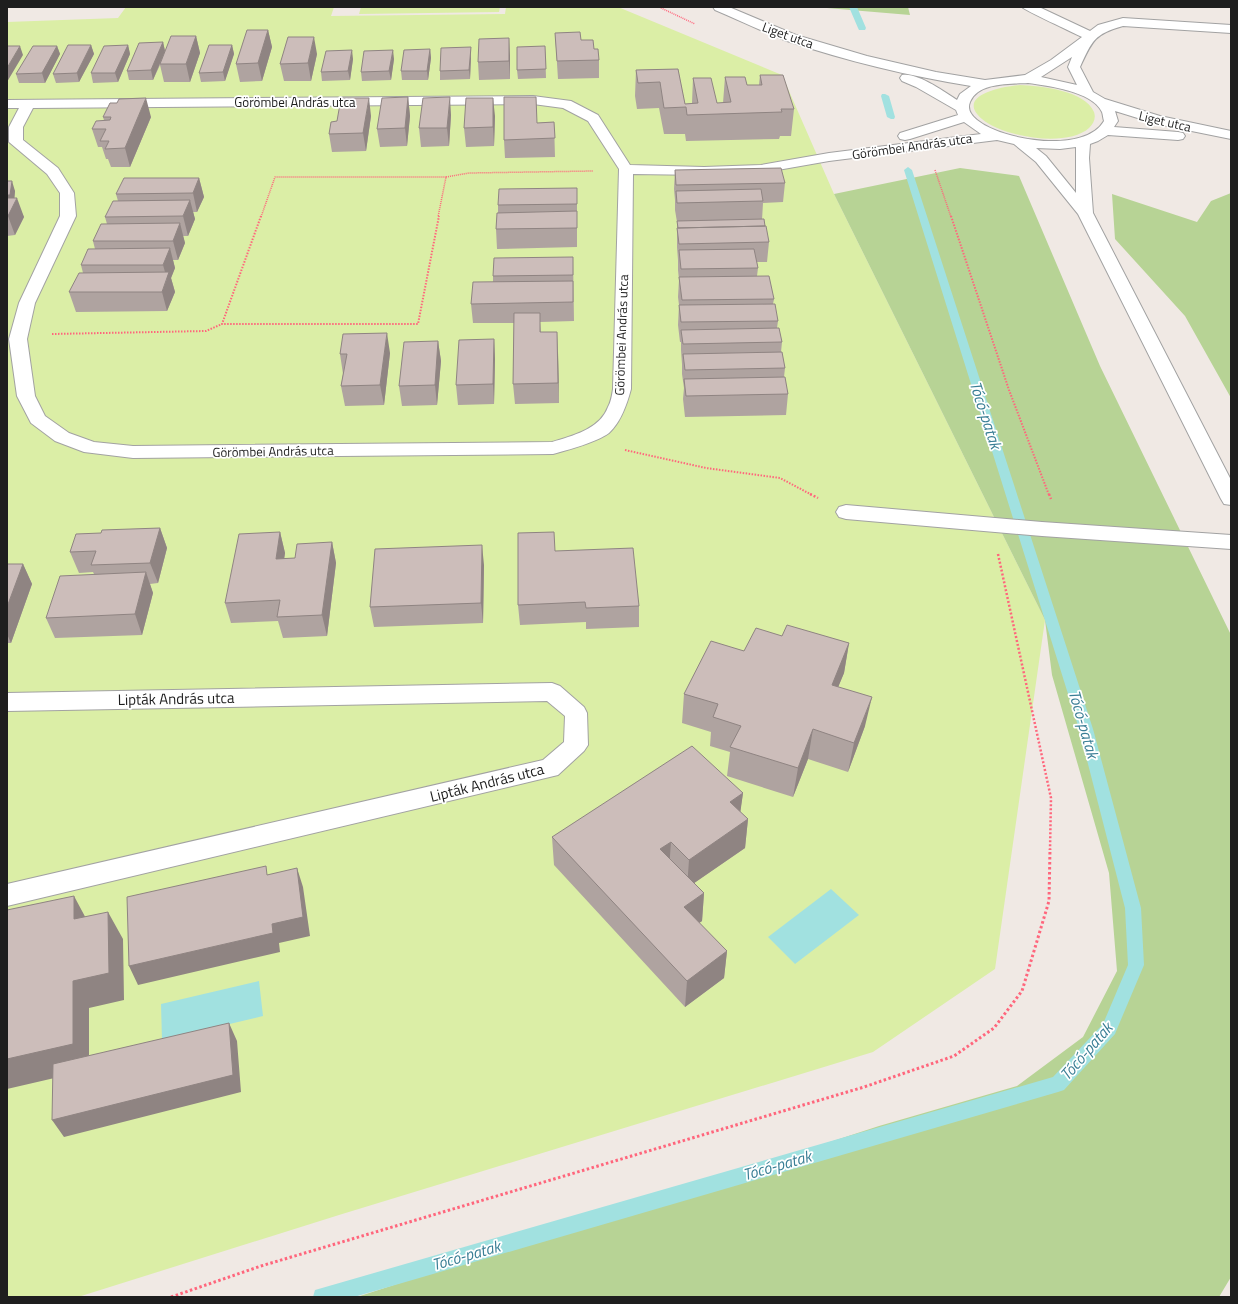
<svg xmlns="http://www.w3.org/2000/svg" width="1238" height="1304" viewBox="0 0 1238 1304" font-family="'Titillium Web',sans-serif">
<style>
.grass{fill:#dbeea6}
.forest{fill:#b7d395}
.water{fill:#a1e1e0}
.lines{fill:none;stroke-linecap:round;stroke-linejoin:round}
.stream{fill:#a1e1e0;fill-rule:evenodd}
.minor-casing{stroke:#a2a2a2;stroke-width:2}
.path-far3{stroke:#ff667c;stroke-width:1.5;stroke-dasharray:1 1;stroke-linecap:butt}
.path-far2{stroke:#ff667c;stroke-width:2;stroke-dasharray:1.5 1.5;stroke-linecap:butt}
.path-far1{stroke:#ff667c;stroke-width:2.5;stroke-dasharray:2 2;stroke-linecap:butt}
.path{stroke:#ff667c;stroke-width:3;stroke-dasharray:2.5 2.5;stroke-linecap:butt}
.minor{fill:#fff;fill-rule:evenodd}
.wall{fill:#afa3a0}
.shaded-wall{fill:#8f8482}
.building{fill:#ccbdba;stroke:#8f8482}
.labels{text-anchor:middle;stroke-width:3.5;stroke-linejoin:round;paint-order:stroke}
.far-street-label{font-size:13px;fill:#1e1e1e;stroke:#fff}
.street-label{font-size:15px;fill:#1e1e1e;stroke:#fff}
.water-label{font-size:16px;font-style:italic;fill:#397e95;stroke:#fff}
</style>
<rect width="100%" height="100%" fill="#f0e9e4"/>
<path class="grass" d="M126 7H334L331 16 505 14 506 7H618L782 75 834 194 1045 620 995 969 873 1052 339 1215 78 1297H7V22L118 18Z
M361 7H500L499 12 359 14Z
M1020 85C1040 86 1085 90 1094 112 1096 118 1094 123 1089 128 1067 148 1003 137 982 119 954 95 1004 86 1020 85Z"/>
<path class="forest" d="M815 7H908L910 15Z
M960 168 1019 176 1100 366 1231 635V1277L1219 1297H357L879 1126 1017 1086 1083 1037 1117 971 1109 873 1052 675 1045 620 834 194Z
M1231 193V398L1185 316 1115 239 1112 194 1197 222 1211 201Z"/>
<path class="water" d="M831 889 859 915 795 964 768 937Z
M259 981 263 1016 162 1040 161 1004Z"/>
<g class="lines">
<path class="stream" d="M849 7H857L866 28 865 30H859L858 28Z
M882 94H885L889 96 895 117 894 119H891L887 117 881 96Z
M908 167 912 170 1093 729 1141 908 1144 965 1117 1029 1115 1034 1064 1090 1058 1092 354 1297H313L315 1290 322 1288 1053 1077 1103 1024 1128 965 1125 908 1079 729 904 170Z"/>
<defs>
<path id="minor" d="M713 7H729L796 35 867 56 936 72 985 80 1025 75 1051 60 1082 37C1074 33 1024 10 1022 7H1039L1090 31 1098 25 1123 18 1231 25V33L1123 26C1094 34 1092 41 1080 67L1093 92 1105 99 1160 116 1231 131V139L1157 124 1115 111 1118 121 1114 127 1178 132 1183 133 1185 136 1183 139 1178 140 1108 135 1098 141 1090 144 1089 158 1093 213 1231 480V505L1224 504 1221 499 1078 214 1036 162 1014 144 997 140 829 161 761 173 704 175 633 174 631 389C627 404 621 422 609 433 597 442 568 450 553 454L133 458 84 452 55 441 31 423 17 396 9 339 19 303 60 216V193L47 174 9 142V127L19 108H7V100L533 96 571 101 598 115 630 165 704 167 761 165 829 153 981 134 964 122 910 139 905 140 900 139 898 136 900 133 958 115 956 110 916 87 902 81 900 78 902 75C917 72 945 92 957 100L960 94 971 86C909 76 847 61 787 41 763 32 739 20 715 10ZM1072 57 1068 67 1077 85 1041 77ZM1028 83C1048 86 1092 91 1102 112 1103 115 1103 118 1104 121 1085 154 1003 141 977 120 971 115 967 109 970 102 978 82 1011 84 1028 83ZM533 104 563 108 588 121 619 169 613 389C612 395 611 402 608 407 600 429 572 436 552 442L133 446 94 442 69 433 45 416 35 396 27 339 35 303 76 216 74 193 58 168 23 140V127L33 108ZM1076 147V193L1046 156 1036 148 1060 149Z
M846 505 1042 522 1231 535V549L1042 536 846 519 839 517 836 512 839 507Z
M552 683 560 686 584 707 587 713 588 745 584 751 558 775 7 906V884L543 760 564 742 565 716 547 701 7 711V693Z"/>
</defs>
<use href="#minor" class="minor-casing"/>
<path class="path-far3" d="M659 7 695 24
M935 170 951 217
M446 177 469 173 593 171
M261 217 275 177H446L438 217"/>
<path class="path-far2" d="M261 216 222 324H418L439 216
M951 216 1009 390 1049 495
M52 334 206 331 222 324
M625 450 706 468 780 478 812 495"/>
<path class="path-far1" d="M810 494 818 498
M1049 494 1051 499
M998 554 1051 798 1050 850"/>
<path class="path" d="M171 1297 261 1266 864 1087 954 1056 994 1028 1022 991 1049 901 1050 849"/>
<use href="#minor" class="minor"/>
</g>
<path class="wall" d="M268 30 272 47 262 81 240 82 236 64Z
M555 33 581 40 594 49 599 60V78L558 79Z
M196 36 200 53 190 82H164L160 65 153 80H129L127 71 163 42 165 51Z
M91 45 94 54 79 82 56 83 53 74Z
M128 45 130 54 118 82 93 83 91 73Z
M232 45 234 54 225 81 201 82 199 73Z
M57 46 60 54 45 83H19L16 74Z
M545 46 546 78 518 79 517 70Z
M471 47V56L470 79 440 80V71Z
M430 49 431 58 428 80H402L401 71Z
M317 54 311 81H284L280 64Z
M510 56V79L479 80 478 62Z
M353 59 350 80 322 81 321 72Z
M394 59 391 80 362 81 361 72Z
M678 69 685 104 692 103 693 78 717 103H723L725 77 747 85H759L760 75 794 109 791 136H780L779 139 686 141 685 134H664L659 108 637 109 635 96 636 70Z
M408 97 410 116 407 146 380 147 377 129Z
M451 115 449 146 421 147 419 128Z
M371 116 366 151 332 152 329 134 337 121Z
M495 116 494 146 466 147 464 128Z
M103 117H151L130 167H111L108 159H106L102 147H98L92 129 104 120Z
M554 122 555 157 505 158 504 140 537 123Z
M675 170 785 183 783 202 763 203 762 220 769 242 767 262H757L758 268 757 276 774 299 773 304 778 321 777 328 782 342 781 352 785 368 784 377 788 394 786 415 685 417 683 399 684 388 682 374V364L681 350V342H680L678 325 679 305 678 297 679 280 678 270V260L677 247V222L675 210V200L674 189Z
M199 178 204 197 197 212H193L195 219 188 236H183L185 243 178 260H173L175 268 171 278 175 292 167 311 76 312 69 292 83 273 81 265 95 249 93 241 107 224 105 217 118 201 116 194Z
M7 181 15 191 14 198 24 217 15 235 7 236Z
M577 188V247L497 249 496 229 498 213V205Z
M573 257 574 321 540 322 541 332 558 352 559 403 515 404 513 384 514 323H473L471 304 493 282V276Z
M494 339 495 359 494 404 458 405 456 385Z
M438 341 441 361 437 405 402 406 399 386Z
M390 353 384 405 345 406 341 386 343 374 340 354Z
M160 528 167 548 158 583 150 584 153 593 142 635 55 638 46 618 94 574 93 572 79 573 70 552 101 533Z
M280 532 285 553 284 559 295 558 332 542 336 563 327 636 283 638 278 621 231 623 225 603Z
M555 551 639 606V627L586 629V622L520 625 518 605Z
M7 564H23L32 584 11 643H7Z
M484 565 483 623 374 627 370 607Z
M782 636 849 643 844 673 838 687 865 726 848 772 808 759 793 797 727 776 730 752 710 746 711 732 682 723 684 694 744 651Z
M743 793 740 812 748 819 745 848 694 883 704 893 702 921 699 923 727 951 724 978 685 1007 554 865 552 837Z"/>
<path class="shaded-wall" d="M268 30 272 47 262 81 258 63Z
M196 36 200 53 190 82 186 64Z
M314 37 317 54 311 81 308 63Z
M509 38 510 56V79L509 61Z
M163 42 165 51 153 80 151 70Z
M91 45 94 54 79 82 77 73Z
M128 45 130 54 118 82 115 73Z
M232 45 234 54 225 81 223 72Z
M20 46 23 55 7 82V68Z
M57 46 60 54 45 83 42 73Z
M471 47V56L470 79 469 70Z
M430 49 431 58 428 80 427 71Z
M352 50 353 59 350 80 348 71Z
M393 50 394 59 391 80 389 71Z
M408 97 410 116 407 146 405 128Z
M450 97 451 115 449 146 447 128Z
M146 98 151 117 130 167 125 148Z
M369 98 371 116 366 151 363 133Z
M493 98 495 116 494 146 493 127Z
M199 178 204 197 197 212 193 193Z
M12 181 15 191 14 204 17 198 24 217 15 235 8 216 7 205V195Z
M190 200 195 219 188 236 183 216Z
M180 223 185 243 178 260 173 241Z
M170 248 175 268 171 278 175 292 167 311 162 292 167 279 163 265Z
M557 332 558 352 559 403 558 383Z
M387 333 390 353 384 405 380 385Z
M494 339 495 359 494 404 493 384Z
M438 341 441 361 437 405 435 385Z
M160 528 167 548 158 583 150 563Z
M280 532 285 553 281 580 276 559Z
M332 542 336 563 327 636 322 615Z
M482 545 484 565 483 623 481 603Z
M23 564 32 584 11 643 7 634V607Z
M146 572 153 593 142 635 135 614Z
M849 643 844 673 827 714 832 685Z
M872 697 865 726 848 772 854 743Z
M813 729 808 759 793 797 798 768Z
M743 793 739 822 730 802Z
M748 819 745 848 687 888 689 860Z
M671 842 669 870 660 849Z
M297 868 303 887 310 936 279 943 280 952 138 985 129 966 272 924Z
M704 893 702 921 682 935 684 907Z
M74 896 89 924 74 919Z
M108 912 123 939 124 1000 89 1008V1070L7 1089V1059L73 981Z
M727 951 724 978 685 1007 687 981Z
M229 1023 237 1041 241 1092 64 1137 52 1120Z"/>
<path class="building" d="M247 30H268L258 63 236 64Z
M580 32 581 40H593L594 49H598L599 60 557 61 555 33Z
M171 36H196L186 64H160Z
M288 37H314L308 63 280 64Z
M509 38V61L478 62 479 39Z
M163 42 151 70 127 71 139 43Z
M68 45H91L77 73 53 74Z
M128 45 115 73H91L104 46Z
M209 45H232L223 72 199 73Z
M7 46H20L7 68Z
M33 46H57L42 73 16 74Z
M545 46 546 69 517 70V47Z
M471 47 469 70 440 71 441 48Z
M430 49 427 71H401L404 50Z
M352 50 348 71 321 72 326 51Z
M393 50 389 71 361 72 364 51Z
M678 69 685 104 698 103 693 78H711L717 103 731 102 725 77H745L747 85H762L760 75H783L794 109H781L782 112 687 115 686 107 664 108 660 82 638 83 636 70Z
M408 97 405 128 377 129 382 98Z
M450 97 447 128H419L423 98Z
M504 97H536L537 123 554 122 555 138 504 140Z
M146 98 125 148 105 149 109 141H100L106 129H92L96 121 110 120 111 117H103L110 103H117L119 99Z
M341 98H369L363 133 329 134 331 122 337 121Z
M466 98H493V127L464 128Z
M781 168 785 183 676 185 675 170Z
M124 178H199L193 193 116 194Z
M7 181H12L10 195H7Z
M577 188V204L498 205 499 189Z
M761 189 763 201 677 203 676 191Z
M7 198H17L8 216H7Z
M190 200 183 216 105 217 113 201Z
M577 211V228L496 229 497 213Z
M764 219 765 226 678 228 677 221Z
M180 223 173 241H93L101 224Z
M766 226 769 242 679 244 677 228Z
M170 248 163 265H81L88 249Z
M754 249 758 268 681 269 679 250Z
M573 257V275L493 276 494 258Z
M169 272 162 292H69L79 273Z
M769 276 774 299 682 300 679 277Z
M573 281V302L471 304 473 282Z
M775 304 778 321 681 322 679 305Z
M514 313H540V332H557L558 383 513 384Z
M779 328 782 342 683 344 681 330Z
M387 333 380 385 341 386 347 354H340L343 334Z
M494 339 493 384 456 385 459 340Z
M438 341 435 385 399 386 404 342Z
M782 352 785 368 685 370 683 354Z
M785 377 788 394 686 396 684 379Z
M160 528 150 563 91 565 96 551 70 552 76 534 101 533 102 530Z
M280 532 276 559 295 558 297 544 332 542 322 615 277 617 280 600 225 603 239 534Z
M554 532 555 551 633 548 639 606 586 608 585 602 518 605V533Z
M482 545 481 603 370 607 375 549Z
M7 564H23L7 607Z
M146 572 135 614 46 618 60 576Z
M787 625 849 643 832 685 872 697 854 743 813 729 798 768 730 747 741 726 713 717 718 704 684 694 711 641 744 651 756 628 782 636Z
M692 746 743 793 730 802 748 819 689 860 671 842 660 849 704 893 684 907 727 951 687 981 552 837Z
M266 866 267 875 297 868 303 917 272 924 273 933 129 966 127 897Z
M74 896V919L108 912 109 973 73 981V1044L7 1059V910Z
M229 1023 233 1075 52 1120 53 1064Z"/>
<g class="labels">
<g class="far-street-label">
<text transform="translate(788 35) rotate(20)" y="5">Liget utca</text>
<text x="295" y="107">Görömbei András utca</text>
<text transform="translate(1165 121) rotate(13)" y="5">Liget utca</text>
<text transform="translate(912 146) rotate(-8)" y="5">Görömbei András utca</text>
<text transform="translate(621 335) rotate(-88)" y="5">Görömbei András utca</text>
<text transform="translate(273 451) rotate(-1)" y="5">Görömbei András utca</text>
</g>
<g class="street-label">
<text transform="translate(176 699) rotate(-1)" y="5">Lipták András utca</text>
<text transform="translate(487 783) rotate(-14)" y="5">Lipták András utca</text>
</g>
<g class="water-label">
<text transform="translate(986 415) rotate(72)" y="6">Tócó-patak</text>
<text transform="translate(1084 724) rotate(74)" y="6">Tócó-patak</text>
<text transform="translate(1086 1051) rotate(-49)" y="6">Tócó-patak</text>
<text transform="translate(777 1165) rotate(-16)" y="6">Tócó-patak</text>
<text transform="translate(466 1255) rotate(-16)" y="6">Tócó-patak</text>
</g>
</g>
<rect width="1238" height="1304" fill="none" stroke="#1e1e1e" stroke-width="16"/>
</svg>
